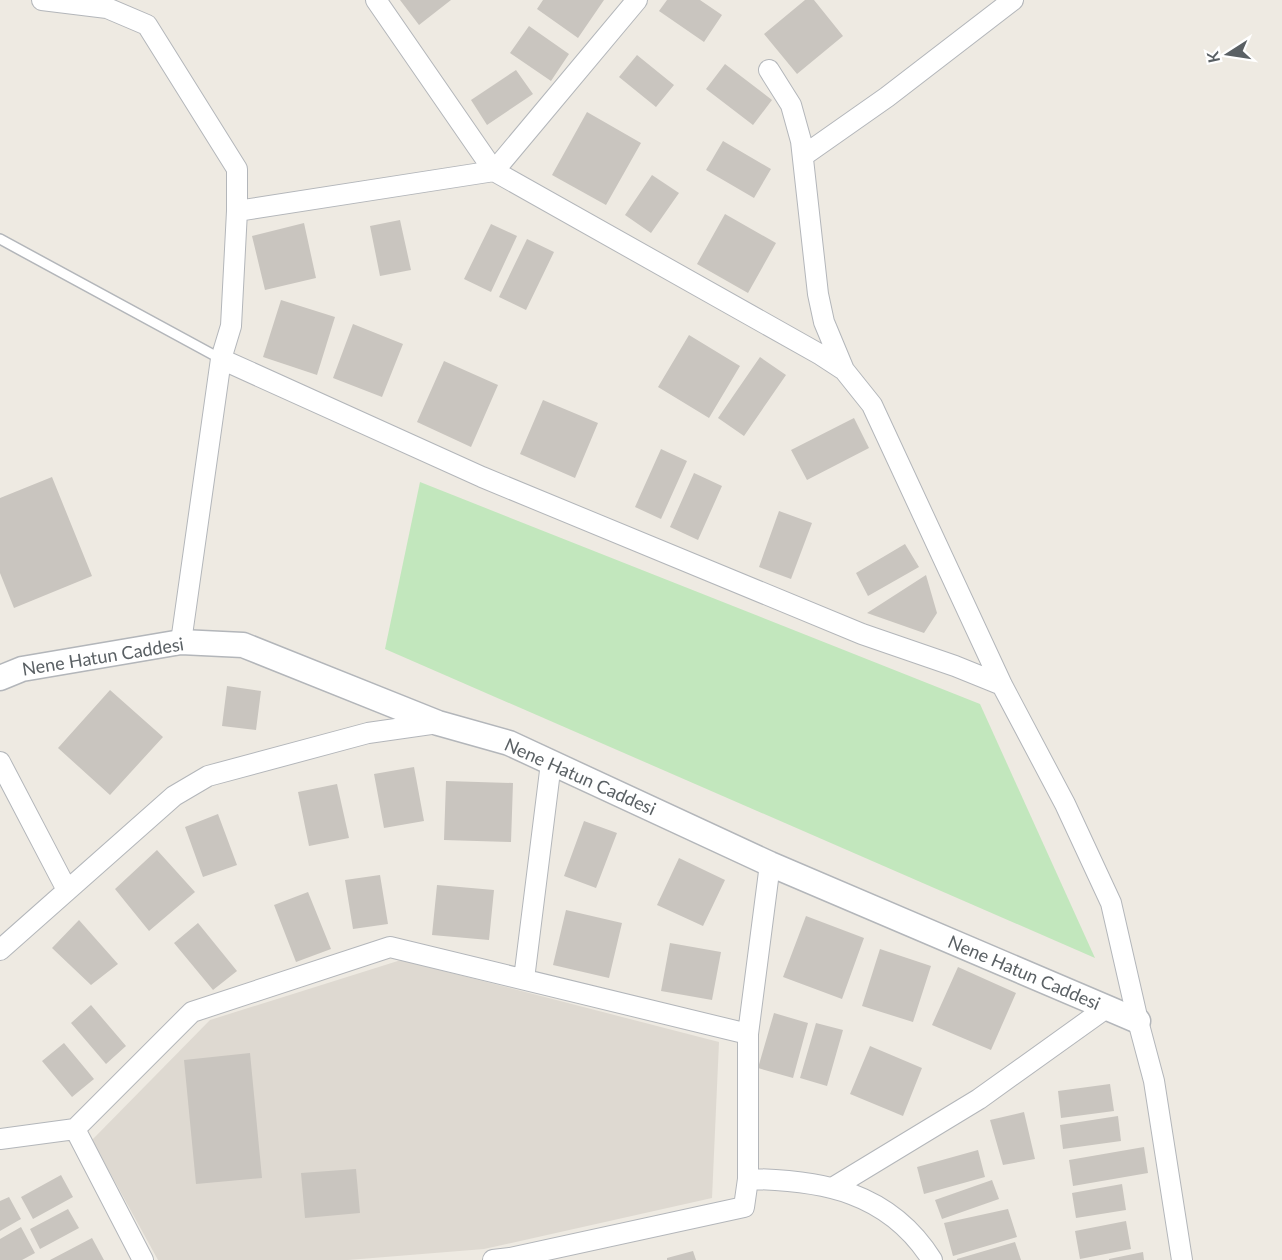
<svg xmlns="http://www.w3.org/2000/svg" width="1282" height="1260" viewBox="0 0 1282 1260" font-family="Lato,sans-serif">
<style>
.education{fill:#ded9d1}
.green{fill:#c2e7bd}
.building{fill:#c9c5bf}
.lines{fill:none;stroke-linecap:round;stroke-linejoin:round}
.service-casing{stroke:#b3b6ba;stroke-width:12}
.minor-casing{stroke:#b3b6ba;stroke-width:22}
.tertiary-casing{stroke:#b3b6ba;stroke-width:27}
.service{stroke:#fff;stroke-width:9}
.minor{stroke:#fff;stroke-width:20}
.tertiary{stroke:#fff;stroke-width:24}
.labels{text-anchor:middle;stroke-width:6;stroke-linejoin:round;paint-order:stroke}
.street-label{font-size:18px;fill:#5a6064;stroke:#fff}
</style>
<rect width="100%" height="100%" fill="#eeeae2"/>
<path class="education" d="M401 960 719 1042 712 1198 484 1249 348 1260H158L92 1140 210 1020Z"/>
<path class="green" d="M420 482 980 704 1095 958 385 649Z"/>
<path class="building" d="M400 0H451L419 25Z
M543 0H604L578 38 537 9Z
M667 0H700L722 15 704 42 659 11Z
M805 0H814L843 36 797 74 764 34Z
M529 26 569 54 551 81 510 53Z
M637 55 674 85 656 107 619 77Z
M725 64 772 100 753 125 706 89Z
M516 70 533 94 487 125 471 100Z
M587 112 641 143 606 205 552 175Z
M723 141 771 169 754 198 706 170Z
M652 175 679 193 651 233 625 215Z
M725 214 776 243 748 293 697 264Z
M400 220 411 270 380 276 370 226Z
M304 223 316 278 265 290 252 236Z
M491 224 517 236 491 292 464 279Z
M527 239 554 252 526 310 499 297Z
M281 300 335 317 317 375 263 357Z
M353 324 403 344 382 397 333 378Z
M689 335 740 366 709 418 658 387Z
M760 357 786 375 744 436 718 418Z
M444 361 498 385 471 447 417 422Z
M543 400 598 423 575 478 520 454Z
M854 418 869 448 807 480 791 450Z
M661 449 687 461 661 519 635 507Z
M694 473 722 486 698 540 670 527Z
M52 477 92 576 14 608 0 573V498Z
M779 511 812 523 791 579 759 567Z
M905 544 919 567 868 596 856 573Z
M926 575 937 613 924 633 867 613Z
M227 686 261 691 256 730 222 726Z
M110 690 163 737 110 795 58 748Z
M414 767 424 821 384 828 374 774Z
M446 781 513 783 511 842 444 840Z
M337 784 349 838 309 846 298 792Z
M218 814 237 865 203 877 185 827Z
M584 821 617 833 596 888 564 876Z
M157 850 195 892 149 931 115 889Z
M679 858 725 880 703 926 657 905Z
M380 875 388 924 353 929 345 880Z
M437 885 494 890 489 940 432 935Z
M308 892 331 949 296 962 274 905Z
M566 910 622 923 609 978 553 965Z
M806 916 864 938 842 999 783 977Z
M79 920 118 964 91 985 52 948Z
M198 923 237 971 213 990 174 943Z
M670 943 721 952 712 1000 661 991Z
M880 949 931 966 913 1022 862 1006Z
M958 967 1016 993 991 1050 932 1025Z
M91 1005 126 1046 106 1064 71 1023Z
M774 1013 808 1023 793 1078 758 1068Z
M816 1023 843 1030 827 1086 800 1078Z
M64 1043 94 1079 72 1097 42 1061Z
M870 1046 922 1068 903 1116 850 1094Z
M250 1053 262 1178 196 1184 184 1060Z
M1110 1084 1114 1111 1061 1118 1058 1091Z
M1024 1112 1035 1159 1003 1165 990 1120Z
M1118 1116 1121 1141 1063 1149 1060 1125Z
M1144 1147 1148 1173 1073 1186 1069 1160Z
M978 1150 985 1177 924 1194 917 1167Z
M356 1169 360 1213 305 1218 301 1173Z
M61 1175 73 1197 33 1219 21 1197Z
M992 1180 999 1199 942 1219 935 1200Z
M1122 1184 1126 1210 1076 1218 1072 1193Z
M9 1197 21 1219 0 1231V1201Z
M68 1209 79 1228 40 1249 30 1229Z
M1008 1209 1017 1237 953 1256 944 1223Z
M1126 1221 1131 1249 1080 1259 1075 1231Z
M21 1227 35 1253 22 1260H0V1239Z
M92 1238 104 1260H50Z
M1015 1242 1021 1260H957V1259Z
M693 1251 696 1260H667V1258Z
M1143 1252 1144 1260H1109V1259Z"/>
<g class="lines">
<defs>
<path id="service" d="M0 239 221 359"/>
<path id="minor" d="M42 0 107 8 147 25 237 169V211
M376 0 494 171 637 0
M769 70 791 105 801 141 818 294 824 322 844 370 872 405 1002 685 1065 804 1111 903 1138 1021 1154 1081 1182 1260
M803 156 887 97 1013 0
M221 359 482 477 862 634 955 666 1002 685
M181 642 221 359 231 326 237 211 494 171 821 355 844 370
M0 762 67 890
M0 950 174 796 208 776 368 733 438 723
M524 979 551 763
M748 1034 770 864
M75 1129 143 1260
M0 1139 75 1129 192 1012 390 947 748 1034V1179L744 1207 510 1258 493 1260
M748 1179C823 1180 889 1192 932 1260
M834 1187 979 1099 1106 1008"/>
<path id="tertiary" d="M0 678 22 669 181 642 243 645 438 723 509 743 770 864 1138 1021"/>
</defs>
<use href="#service" class="service-casing"/>
<use href="#minor" class="minor-casing"/>
<use href="#tertiary" class="tertiary-casing"/>
<use href="#service" class="service"/>
<use href="#minor" class="minor"/>
<use href="#tertiary" class="tertiary"/>
</g>
<g class="labels">
<g class="street-label">
<text transform="translate(103 657) rotate(-9)" y="6">Nene Hatun Caddesi</text>
<text transform="translate(580 777) rotate(24)" y="6">Nene Hatun Caddesi</text>
<text transform="translate(1024 973) rotate(23)" y="6">Nene Hatun Caddesi</text>
</g>
</g>
<g transform="translate(1228 54) rotate(258)" stroke="#ffffff" stroke-width="4.5" paint-order="stroke">
<path d="M0-4.5L10 22L0 15L-10 22Z" fill="#5a6064"/>
<text y="-9" font-size="16" font-weight="bold" text-anchor="middle" fill="#5a6064">K</text>
</g>
</svg>
